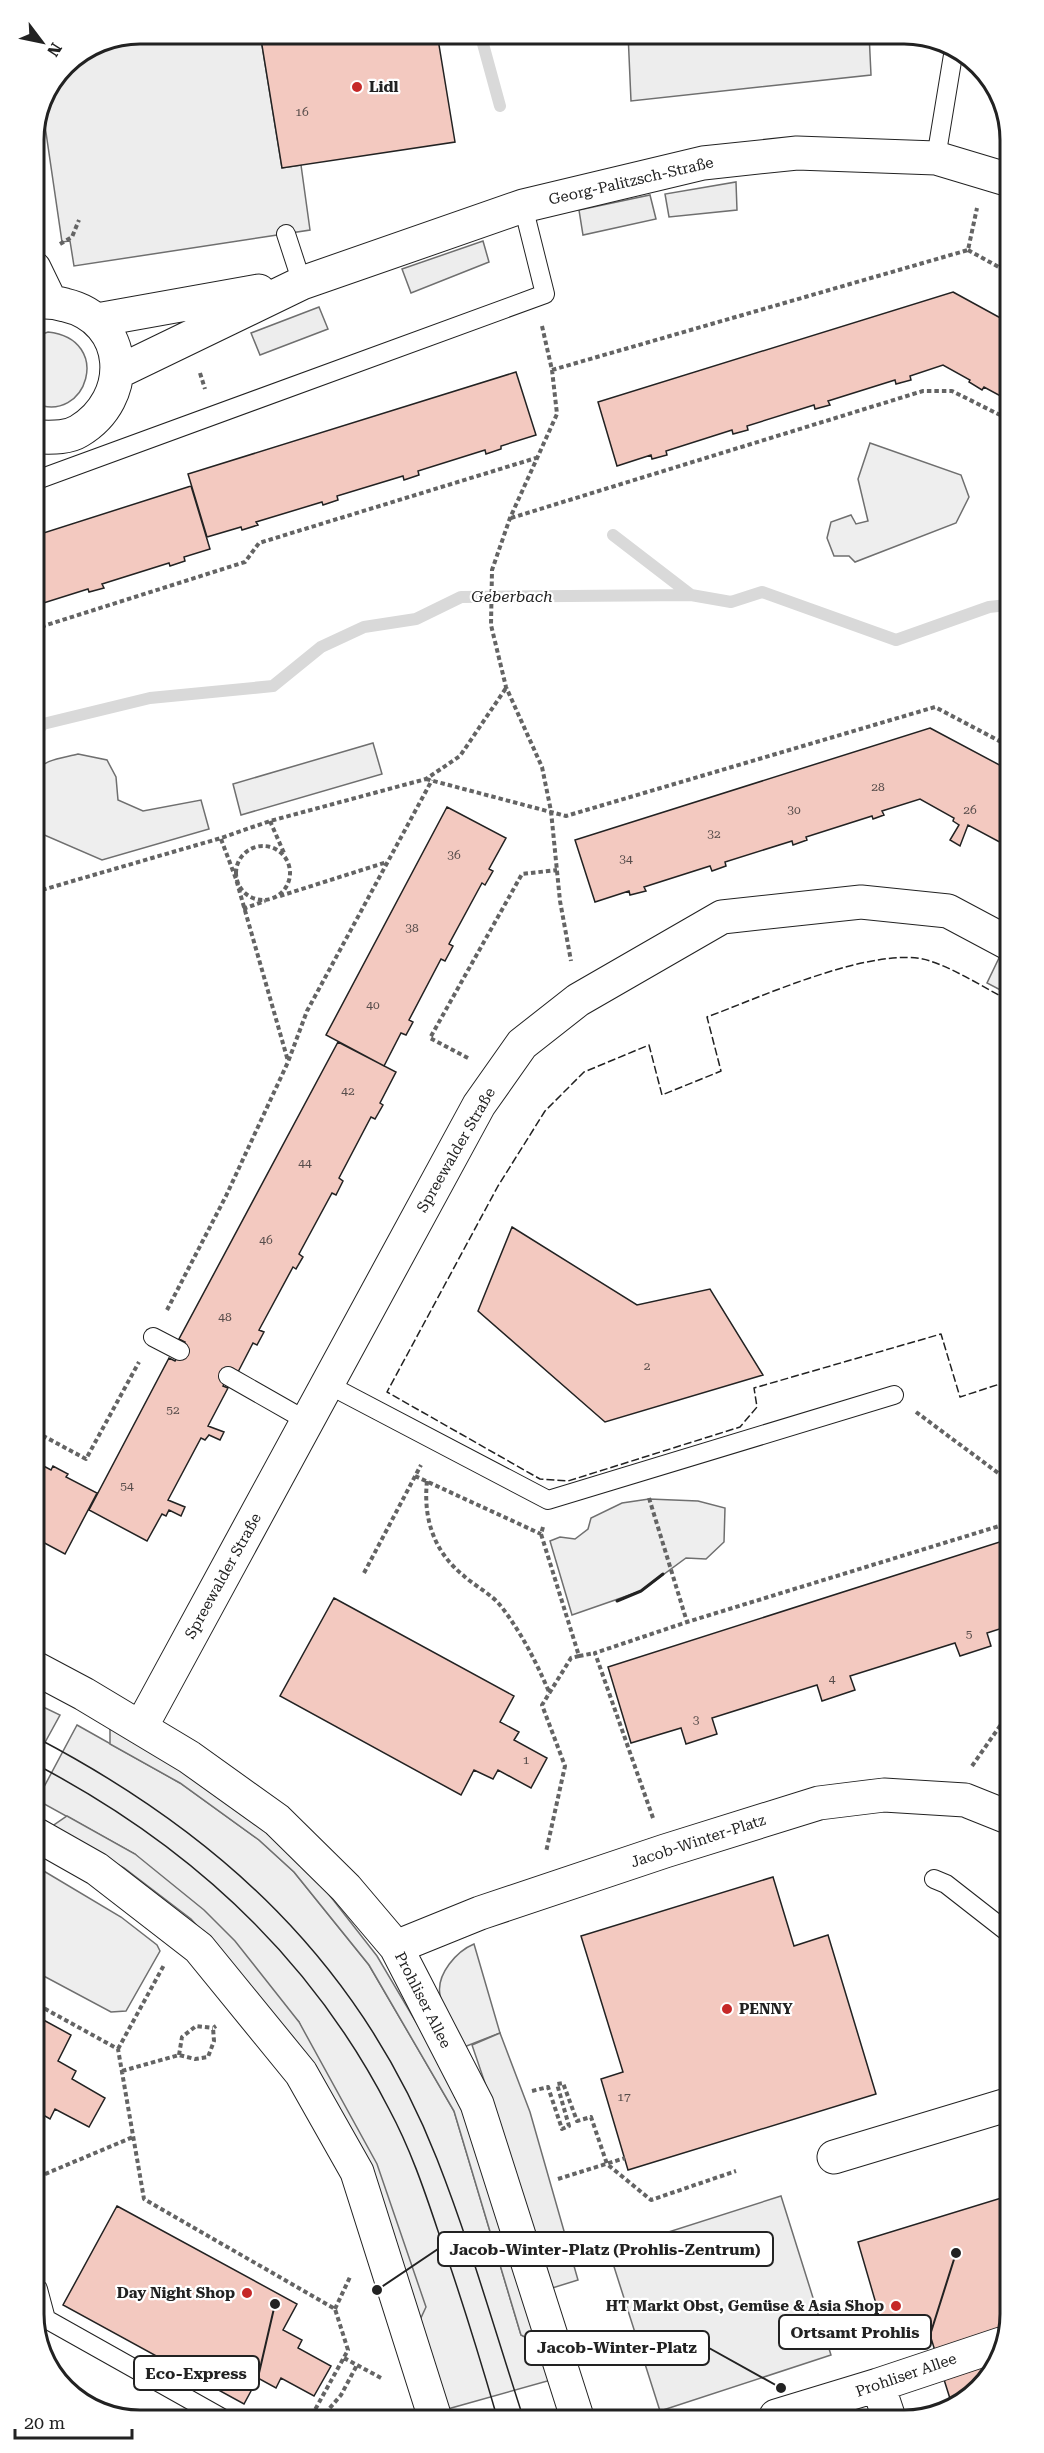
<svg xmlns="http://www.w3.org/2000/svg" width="1044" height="2453" viewBox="0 0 1044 2453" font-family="'Roboto Serif',serif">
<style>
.green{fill:#eee;stroke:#6f6f6f;stroke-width:1.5}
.parking{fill:#ededed;stroke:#6f6f6f;stroke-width:1.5}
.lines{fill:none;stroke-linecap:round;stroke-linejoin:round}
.stream{stroke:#d9d9d9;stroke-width:12}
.building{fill:#f3c9c0;stroke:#222;stroke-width:1.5}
.lane-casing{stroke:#222;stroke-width:20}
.street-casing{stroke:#222;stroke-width:35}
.path{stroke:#646464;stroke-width:4;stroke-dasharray:4.5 3;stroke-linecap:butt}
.lane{stroke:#fff;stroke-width:18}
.street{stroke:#fff;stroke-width:33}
.tram{stroke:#222;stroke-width:1.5}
.fence{stroke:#222;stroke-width:1.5;stroke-dasharray:8 3;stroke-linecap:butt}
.wall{stroke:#222;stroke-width:3}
.poi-dot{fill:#c62828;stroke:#fff;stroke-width:2}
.labels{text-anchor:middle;stroke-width:4.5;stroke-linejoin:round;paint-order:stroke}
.number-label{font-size:12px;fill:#564c4a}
.poi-label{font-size:15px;font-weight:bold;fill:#222;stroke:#fff;text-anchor:start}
.street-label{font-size:15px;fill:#222;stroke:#fff}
.water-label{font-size:16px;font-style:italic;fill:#222;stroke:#fff}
.rim{fill:none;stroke:#222;stroke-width:3}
.leader{fill:none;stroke:#222;stroke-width:2}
.callout-dot{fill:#222;stroke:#fff;stroke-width:2}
.callout{fill:#fff;stroke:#222;stroke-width:2}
.callout-label{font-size:16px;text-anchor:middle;font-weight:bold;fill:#222}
</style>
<rect width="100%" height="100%" fill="#fff"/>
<path class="green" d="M48 332C114 339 87 426 34 403V337Z
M870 443 961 475 969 497 956 523 855 562 849 556H834L827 538 831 522 851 515 856 524 868 521 858 479Z
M373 743 382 774 241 815 233 784Z
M78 754 107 760 116 777 118 800 143 811 201 800 209 829 102 860 35 831V774C42 759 63 758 78 754Z
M649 1499 698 1501 725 1508 724 1542 706 1559 686 1558 641 1591 572 1615 550 1541 560 1537 575 1539 588 1529 591 1518 622 1503Z
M37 1704 60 1715 37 1757Z
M77 1725 180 1783 259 1840 294 1872 369 1965 454 2111 521 2335 539 2344 551 2380 444 2410 299 2022 135 1854 37 1800Z
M37 1867 121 1917 157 1945 160 1951 126 2011 111 2012 38 1973Z
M474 1944 500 2033 464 2047C457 2031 443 2012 440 1995 436 1974 457 1951 474 1944Z"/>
<path class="parking" d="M139 33H260L282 168 301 165 310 230 74 266 70 241 62 242 43 112 64 64 99 41Z
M628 33H869L871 75 631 101Z
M736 182 737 210 669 217 665 194Z
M650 195 656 219 583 235 579 210Z
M483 241 489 262 411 293 402 269Z
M319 307 328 329 260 355 251 333Z
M999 958 1008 962V994L987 983Z
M110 1721 267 1831 302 1860 377 1956 469 2112 539 2344 521 2335 454 2111 369 1965 294 1872 259 1840 180 1783 110 1744Z
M67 1816 135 1854 204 1910 235 1941 299 2022 377 2164 426 2307 419 2322 220 1951 191 1919 124 1868 51 1827Z
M500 2033 530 2112 578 2280 549 2289 500 2127 472 2045Z
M781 2196 831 2355 660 2411 609 2251Z"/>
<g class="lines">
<path class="stream" d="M480 33 500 106
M613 535 691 595
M35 734 43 724 150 698 273 686 321 647 364 627 416 619 461 597 691 595 731 602 762 592 896 640 989 607 1007 605"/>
</g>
<path class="building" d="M260 33H437L455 142 282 168Z
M953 292 1006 321V399L984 387 982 390 969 382 970 380 943 365 910 376 911 380 896 384 895 380 828 401 830 405 815 409 814 405 747 426 748 430 733 434 732 430 666 451 667 455 652 459 651 455 617 466 598 402Z
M516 372 536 435 501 446V449L486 454 485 450 418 471 419 475 404 480 403 476 337 496 338 500 323 505 322 502 256 522 258 525 242 530 241 527 207 537 188 474Z
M191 486 210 549 184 557 185 561 170 566 169 563 102 584 104 588 89 592 88 589 34 606V536Z
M930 728 1007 769V846L968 825 960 846 950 840 959 825 953 821 954 818 920 799 882 811 884 815 873 819 872 816 806 837 807 840 793 845 792 841 725 862 726 866 712 871 710 866 644 887 646 891 630 895 629 891 595 902 575 840Z
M447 807 506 838 489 869 493 871 485 885 482 883 449 944 453 946 445 961 441 959 409 1020 413 1022 406 1035 401 1033 384 1066 326 1035Z
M338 1042 396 1072 380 1103 383 1105 375 1119 371 1117 339 1178 343 1181 336 1195 332 1193 299 1254 303 1257 296 1269 293 1267 259 1330 264 1332 257 1345 253 1343 238 1372 232 1368 223 1386 228 1388 208 1426 224 1432 220 1440 209 1435 205 1440 201 1438 168 1500 185 1507 181 1516 169 1510 166 1516 162 1514 147 1541 89 1510 169 1358 175 1361 185 1342 179 1339Z
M512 1227 637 1305 710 1289 763 1375 605 1422 478 1311Z
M36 1462 51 1470 53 1466 68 1474 66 1477 97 1493 65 1554 37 1539Z
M1009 1539V1626L987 1633 991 1646 960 1656 955 1643 850 1676 855 1690 822 1701 817 1685 712 1718 717 1734 686 1744 681 1728 631 1743 608 1667Z
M334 1598 514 1696 500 1722 519 1732 514 1740 547 1758 531 1788 498 1770 493 1779 474 1770 461 1795 280 1696Z
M773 1877 794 1946 828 1935 876 2094 628 2170 601 2079 623 2072 581 1936Z
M38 2017 71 2035 58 2061 76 2071 72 2079 105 2098 89 2127 55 2109 50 2119 38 2112Z
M1011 2195V2292L1005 2294 1011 2314 989 2378 952 2405 925 2319 884 2331 858 2242Z
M117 2206 297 2304 283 2330 302 2340 298 2348 331 2366 314 2396 281 2378 276 2388 258 2378 244 2404 63 2305Z"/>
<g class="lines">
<defs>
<path id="lane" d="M936 158 954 49
M286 234 302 283
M34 481 545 294 523 206
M153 1337 180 1351
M228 1376 307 1421
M327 1384 548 1500 894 1395
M934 1879 946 1884 1010 1934
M38 2289 46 2319 224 2419"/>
<path id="street" d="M34 268 50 301
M34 303C45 301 54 302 65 305 130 320 133 399 79 431 66 439 49 437 34 437
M97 320 259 291
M118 372 302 283 523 206 703 163 797 153 936 158 1006 179
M37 1669 84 1694 189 1757 277 1820 346 1888 396 1947 477 2104 577 2417
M141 1727 479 1105 522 1044 578 1000 722 917 861 902 948 911 1008 943
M37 1835 97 1869 199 1948 301 2073 357 2172 435 2418
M396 1947 480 1913 665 1851 819 1803 884 1795 965 1800 1010 1818
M834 2157 1010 2104
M878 2385 888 2415
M776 2416 878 2385 1001 2344"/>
</defs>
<use href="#lane" class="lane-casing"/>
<use href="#street" class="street-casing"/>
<path class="path" d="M60 244 72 237 79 220
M968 250 1006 271
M542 326 552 370 557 414 510 518 492 570 491 625 506 687 542 767 551 811 560 901 571 961
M552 370 968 250 977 208
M200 373 205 389
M511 518 923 391H952L1006 418
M34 629 245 562 259 543 536 458
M426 779 566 816 935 707 1007 745
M270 821 284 853
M221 839 236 879 288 1061
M236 873a27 27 0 1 1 54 0a27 27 0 1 1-54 0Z
M35 892 221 838 270 821 426 779 460 756 506 688
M280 896 387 862
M243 909 265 901
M468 1058 430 1038 522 874 557 870
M167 1310 226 1196 288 1062 307 1011 432 780
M916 1412 1009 1481
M36 1432 86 1459 139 1362
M415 1476 541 1534
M427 1481C423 1519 434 1552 464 1576 475 1586 491 1594 500 1605 522 1633 536 1662 550 1694
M649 1498 687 1622
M543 1527 541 1534 579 1656 571 1658 542 1705 565 1766 546 1852
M364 1573 421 1465
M579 1656 595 1653
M972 1766 1009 1713
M653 1818 595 1653 687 1622 1009 1523
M38 2005 118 2049 144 2199 335 2309 348 2350 311 2417 306 2419
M118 2049 164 1965
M179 2055 182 2037 196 2026 213 2028
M122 2071 179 2055 195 2059 208 2057 214 2041 213 2028 216 2026
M532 2091 548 2087 562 2129 569 2126 557 2084 563 2083 577 2121 591 2117 607 2164 651 2200 736 2171
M38 2177 133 2137
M558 2179 625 2158
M335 2309 350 2277
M344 2358 383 2379
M311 2417 323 2416 341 2395 357 2365"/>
<use href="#lane" class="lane"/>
<use href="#street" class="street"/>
<path class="tram" d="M37 1738C220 1834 360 1963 437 2159 470 2243 495 2331 523 2417
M37 1765C189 1845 310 1955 389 2109 410 2148 424 2189 438 2231 460 2293 479 2355 497 2417"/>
<path class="fence" d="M1008 1000C983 987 957 970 930 961 878 943 759 998 707 1017L721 1071 662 1095 649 1045 584 1072 545 1111 498 1186 387 1392 540 1479 568 1481 740 1427 757 1407 754 1388 941 1334 960 1397 1009 1381"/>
<path class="wall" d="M617 1601 641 1591 663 1574"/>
</g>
<g class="poi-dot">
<circle cx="357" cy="87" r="6"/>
<circle cx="727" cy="2009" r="6"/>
<circle cx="247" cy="2293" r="6"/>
<circle cx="896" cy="2306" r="6"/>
</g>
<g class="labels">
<g class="number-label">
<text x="302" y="116">16</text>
<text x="878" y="791">28</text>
<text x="794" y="814">30</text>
<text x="970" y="814">26</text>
<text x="714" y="838">32</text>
<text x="454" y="859">36</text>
<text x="626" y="863">34</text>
<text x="412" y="932">38</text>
<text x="373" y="1009">40</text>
<text x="348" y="1095">42</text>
<text x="305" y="1167">44</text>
<text x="266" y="1244">46</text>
<text x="225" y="1321">48</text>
<text x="647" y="1370">2</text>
<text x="173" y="1414">52</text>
<text x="127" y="1490">54</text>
<text x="969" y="1638">5</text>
<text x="832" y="1683">4</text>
<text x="696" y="1724">3</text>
<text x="526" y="1764">1</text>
<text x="624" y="2101">17</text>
</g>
<g class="poi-label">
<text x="369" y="92">Lidl</text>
<text x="739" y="2014">PENNY</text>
<text x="235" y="2298" text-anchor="end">Day Night Shop</text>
<text x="884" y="2311" text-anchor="end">HT Markt Obst, Gemüse &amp; Asia Shop</text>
</g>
<g class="street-label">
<text transform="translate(631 181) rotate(-13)" y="5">Georg-Palitzsch-Straße</text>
<text transform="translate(456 1150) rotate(-60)" y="5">Spreewalder Straße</text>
<text transform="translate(223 1576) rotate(-61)" y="5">Spreewalder Straße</text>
<text transform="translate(698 1841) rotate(-18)" y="5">Jacob-Winter-Platz</text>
<text transform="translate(423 2000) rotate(63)" y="5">Prohliser Allee</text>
<text transform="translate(906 2375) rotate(-19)" y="5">Prohliser Allee</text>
</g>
<g class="water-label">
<text x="512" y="602">Geberbach</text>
</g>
</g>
<path d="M0 0H1044V2453H0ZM140 44H904A96 96 0 0 1 1000 140V2314A96 96 0 0 1 904 2410H140A96 96 0 0 1 44 2314V140A96 96 0 0 1 140 44Z" fill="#fff" fill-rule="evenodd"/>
<path class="rim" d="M140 44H904A96 96 0 0 1 1000 140V2314A96 96 0 0 1 904 2410H140A96 96 0 0 1 44 2314V140A96 96 0 0 1 140 44Z"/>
<path class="leader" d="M377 2290L438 2249M956 2253L931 2332M781 2388L709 2348M275 2304L259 2373"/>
<g class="callout-dot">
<circle cx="377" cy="2290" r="6"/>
<circle cx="956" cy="2253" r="6"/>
<circle cx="781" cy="2388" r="6"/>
<circle cx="275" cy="2304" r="6"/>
</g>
<g class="callout">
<rect x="438" y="2232" width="335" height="34" rx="6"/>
<rect x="779" y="2315" width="152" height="34" rx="6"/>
<rect x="525" y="2331" width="184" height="34" rx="6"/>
<rect x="134" y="2356" width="125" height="34" rx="6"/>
</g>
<g class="callout-label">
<text x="605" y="2255">Jacob-Winter-Platz (Prohlis-Zentrum)</text>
<text x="855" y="2338">Ortsamt Prohlis</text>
<text x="617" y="2353">Jacob-Winter-Platz</text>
<text x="196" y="2379">Eco-Express</text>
</g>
<g transform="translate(42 42) rotate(122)" stroke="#ffffff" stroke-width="4.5" paint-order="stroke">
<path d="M0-4.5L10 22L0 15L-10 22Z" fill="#222222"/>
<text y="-9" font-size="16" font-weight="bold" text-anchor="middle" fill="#222222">N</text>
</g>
<path d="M15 2429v9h117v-9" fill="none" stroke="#222222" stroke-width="3"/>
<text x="24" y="2429" font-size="18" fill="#222222" stroke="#ffffff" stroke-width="4.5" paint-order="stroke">20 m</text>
</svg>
